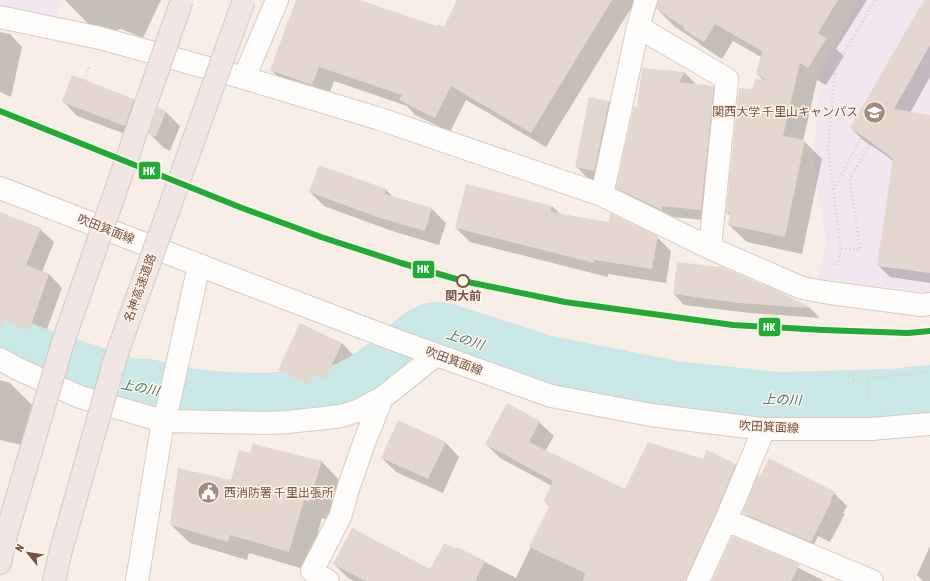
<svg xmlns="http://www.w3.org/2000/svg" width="930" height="581" viewBox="0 0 930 581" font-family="'Asap Condensed','Noto Sans JP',sans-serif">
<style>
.education{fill:#f2e6f1}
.shadow{fill:#0003}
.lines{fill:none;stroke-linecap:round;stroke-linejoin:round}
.river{stroke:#c9e7e6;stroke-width:58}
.building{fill:#e3d7cf}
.minor-casing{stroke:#d8ccc5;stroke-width:24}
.tertiary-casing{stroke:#d8ccc5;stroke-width:24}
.secondary-casing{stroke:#d7cbc3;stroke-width:24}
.motorway-casing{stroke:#d5cac4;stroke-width:24}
.path{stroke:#d7cec9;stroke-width:2.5;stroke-dasharray:1 3;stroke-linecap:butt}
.minor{stroke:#fefdfb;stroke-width:22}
.tertiary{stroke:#fefdfb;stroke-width:22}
.secondary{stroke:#fefdfb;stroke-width:22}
.motorway{stroke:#f1e6e3;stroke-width:22}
.motorway-bridge-casing{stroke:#d5cac4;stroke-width:24;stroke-linecap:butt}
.motorway-bridge{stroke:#f1e6e3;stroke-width:22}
.rail-1-casing{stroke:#fff4e7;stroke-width:9}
.rail-1{stroke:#21ab36;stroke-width:6}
.stop-dot{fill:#fff4e7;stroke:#745447;stroke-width:2}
.labels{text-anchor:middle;stroke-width:3;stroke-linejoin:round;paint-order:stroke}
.poi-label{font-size:12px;fill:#745447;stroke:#fff4e7;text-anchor:end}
.street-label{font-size:12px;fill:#745447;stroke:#fff4e7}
.stop-label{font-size:12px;font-weight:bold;fill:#745447;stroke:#fff4e7}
.water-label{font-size:13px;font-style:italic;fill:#3b757b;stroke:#fff4e7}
.line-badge{stroke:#fff4e7;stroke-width:1.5}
.badge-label{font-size:11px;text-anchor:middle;font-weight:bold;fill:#fff}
</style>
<rect width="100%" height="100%" fill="#f7efe7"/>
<path class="education" d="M0 0H63L55 19 0 6Z
M859 0H930V292H923L818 279 826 243 813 156 822 68Z"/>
<path class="shadow" d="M65 0H161L143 38 121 29 107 33 95 31Z
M297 0H357L437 28 444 29 458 0H636L546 147 466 100 450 132 415 115 407 106 334 81 327 100 286 84 271 70Z
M659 0H867L836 49 844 56 826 85 817 80 803 141H804L822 159 802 254 747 242 729 225 731 216 727 213 753 90 764 81 757 74 761 57 733 41 722 59 702 46 695 40 675 27 657 9Z
M925 0H930V77L910 113 930 116V283L890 277 878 265 893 161 884 154 863 140 851 128Z
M0 32 10 34 22 47 11 97 0 92Z
M643 69 685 73 697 85 713 87 725 98 712 221 673 217V221L629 199 617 188 638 108Z
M72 76 134 100 148 114 139 139 77 116 63 101Z
M590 98 609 102 623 116 609 184 590 181 576 166Z
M158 109 166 112 180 126 170 151 164 148 150 134Z
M386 190 393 197 432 209 446 223 439 245 392 231 324 206 310 192Z
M552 206 560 214 657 237 671 251 666 283 608 274V277L470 242 456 228Z
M0 213 40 229 54 242 42 272 49 274 62 288 42 343 12 331 3 322 0 321Z
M778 292 810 308 820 318 750 313 684 305 674 294Z
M342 343 356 358 339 394 327 388 322 397 293 384 279 369Z
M0 380 10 383 32 405 21 445 0 440Z
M539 422 554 436 545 451 626 490 704 461 735 465 749 479 699 581 682 572 680 581H354L348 578 334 564 431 571 458 548 516 578 550 507 545 502 552 486 500 458 486 444Z
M445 442 459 457 443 493 396 472 382 458Z
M253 446 322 462 340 481 328 520 322 518 307 570 249 553 247 560 190 543 171 525 231 482 251 455Z
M834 493 847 506 843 513 845 514 830 542 818 536 812 549 756 526 744 513Z
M930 546V581H923L917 575Z
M791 564 824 581H724Z"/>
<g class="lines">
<path class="river" d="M0 340 27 353 132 388H148L187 397 226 401 265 402 319 398 345 392 366 381 387 366 422 336 431 332 438 331 446 332 544 364 675 390 778 401 888 398 930 394"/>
</g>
<path class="building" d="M296 0H360L436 26 438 24 444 27 457 0H612L531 133 451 86 435 118 399 100 402 95 319 67 312 85 270 70Z
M658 0H838L818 33 827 38 808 68 800 63 783 136 805 140 785 237 728 225 730 213H726L739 88 753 89 755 79 766 80 756 74 762 51 715 24 704 42 683 29 684 27 656 9Z
M924 0H930V45L894 109 930 115V273L877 266 893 159 871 142 850 128Z
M642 68 685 72 679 82 714 86 701 210 662 206V210L616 188 634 106 637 107Z
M72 75 134 99 125 126 62 102Z
M589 97 609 101 594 171 575 167Z
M158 108 166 111 156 137 148 134Z
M319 165 386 189 385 194 432 208 425 231 377 217 309 192Z
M466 184 552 206 551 212 609 222 610 213 658 236 652 269 594 260V263L455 228Z
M0 212 41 228 26 265 49 274 29 330 4 321 2 328H0Z
M677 262 719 267 720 266 778 291 810 307V308L738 303 673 294Z
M300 323 342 343 325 380 313 374 308 384 278 370Z
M507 403 540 421 529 442 625 489 648 442 703 459 707 450 736 464 715 515 687 576 686 581H583L585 573 529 547 550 505 543 502 553 481 485 444Z
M398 420 446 442 428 479 381 458Z
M253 444 322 461 309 502 304 500 289 552 230 535 228 542 170 525 178 468 231 480 239 450 250 453Z
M769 458 835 492 831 499 832 500 811 542 742 513 758 475 760 476Z
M352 528 430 569 444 543 456 549 457 547 485 561 475 581H365L333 564Z
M732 536 800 564 791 581H712Z"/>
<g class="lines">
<defs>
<path id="minor" d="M646 0 638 27 727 79 710 248
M0 17 100 38 244 78 377 118 602 195 710 248 802 288 830 293 922 305 930 304
M244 78 277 0
M602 195 638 27
M0 359 18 369 80 397 163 421 268 423 288 422 325 418 341 416 357 411 382 398 436 355
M726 520 872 581
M328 581 312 571 340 517 349 486 364 443 382 398
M698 581 726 520 764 429"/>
<path id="tertiary" d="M137 581 163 421 168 406 199 265"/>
<path id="secondary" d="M0 188 235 279 398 341 551 396 651 415 764 429H871L930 424"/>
<path id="motorway" d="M0 563 6 535
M54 581 60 554"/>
</defs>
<use href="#minor" class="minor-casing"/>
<use href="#tertiary" class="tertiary-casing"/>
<use href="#secondary" class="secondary-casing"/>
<use href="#motorway" class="motorway-casing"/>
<path class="path" d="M85 80 90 65
M834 189 862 136
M841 249H860L850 179 871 142
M837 265 841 249 828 150 835 69 875 0
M848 376 854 375 868 378 930 372
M868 378 869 402
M848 383 853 382 854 375"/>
<use href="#minor" class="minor"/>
<use href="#tertiary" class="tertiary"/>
<use href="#secondary" class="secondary"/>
<use href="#motorway" class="motorway"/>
<defs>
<path id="motorway-bridge" d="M6 535 63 342 182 0
M60 554 116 356 244 0"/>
</defs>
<use href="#motorway-bridge" class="motorway-bridge-casing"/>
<use href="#motorway-bridge" class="motorway-bridge"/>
<defs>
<path id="rail-1" d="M0 111 242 208 321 237 401 263 463 281 565 302 733 325 823 330 908 333 930 331"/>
</defs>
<use href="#rail-1" class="rail-1-casing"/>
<use href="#rail-1" class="rail-1"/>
</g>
<defs>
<symbol id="university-disc" viewBox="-11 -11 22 22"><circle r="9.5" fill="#a28a7f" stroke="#fff4e7"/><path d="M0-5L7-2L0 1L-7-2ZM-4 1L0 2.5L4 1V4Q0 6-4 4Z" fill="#fff"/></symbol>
<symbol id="civic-disc" viewBox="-11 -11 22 22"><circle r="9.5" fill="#a28a7f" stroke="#fff4e7"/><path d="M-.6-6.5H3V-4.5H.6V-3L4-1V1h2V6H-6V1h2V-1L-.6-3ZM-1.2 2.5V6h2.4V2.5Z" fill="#fff"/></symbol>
</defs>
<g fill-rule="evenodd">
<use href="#university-disc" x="862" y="100" width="25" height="25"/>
<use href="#civic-disc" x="196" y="480" width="25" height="25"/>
</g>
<circle class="stop-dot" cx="463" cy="281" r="6"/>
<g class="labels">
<g class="poi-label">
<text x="858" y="116">関西大学 千里山キャンパス</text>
<text x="224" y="497" text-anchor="start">西消防署 千里出張所</text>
</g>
<g class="street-label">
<text transform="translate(106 229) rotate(21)" y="4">吹田箕面線</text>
<text transform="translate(140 288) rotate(-70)" y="4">名神高速道路</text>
<text transform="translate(454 361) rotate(20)" y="4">吹田箕面線</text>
<text transform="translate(769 427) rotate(3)" y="4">吹田箕面線</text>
</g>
<g class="stop-label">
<text x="463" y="300">関大前</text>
</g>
<g class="water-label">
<text transform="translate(465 339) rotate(18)" y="5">上の川</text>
<text transform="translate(140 387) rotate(11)" y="5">上の川</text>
<text transform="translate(782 399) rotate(2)" y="5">上の川</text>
</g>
</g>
<g class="line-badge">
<rect x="138" y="161" width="23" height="19" rx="4" fill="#21ab36"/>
<rect x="412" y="260" width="23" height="19" rx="4" fill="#21ab36"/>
<rect x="758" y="317" width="23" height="20" rx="4" fill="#21ab36"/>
</g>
<g class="badge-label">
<text x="149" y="175">HK</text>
<text x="423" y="273">HK</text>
<text x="769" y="331">HK</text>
</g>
<g transform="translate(28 553) rotate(300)" stroke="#fff4e7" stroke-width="3" paint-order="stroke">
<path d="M0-3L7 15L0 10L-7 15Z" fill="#745447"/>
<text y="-6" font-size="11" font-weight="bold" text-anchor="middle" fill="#745447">N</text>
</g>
</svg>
